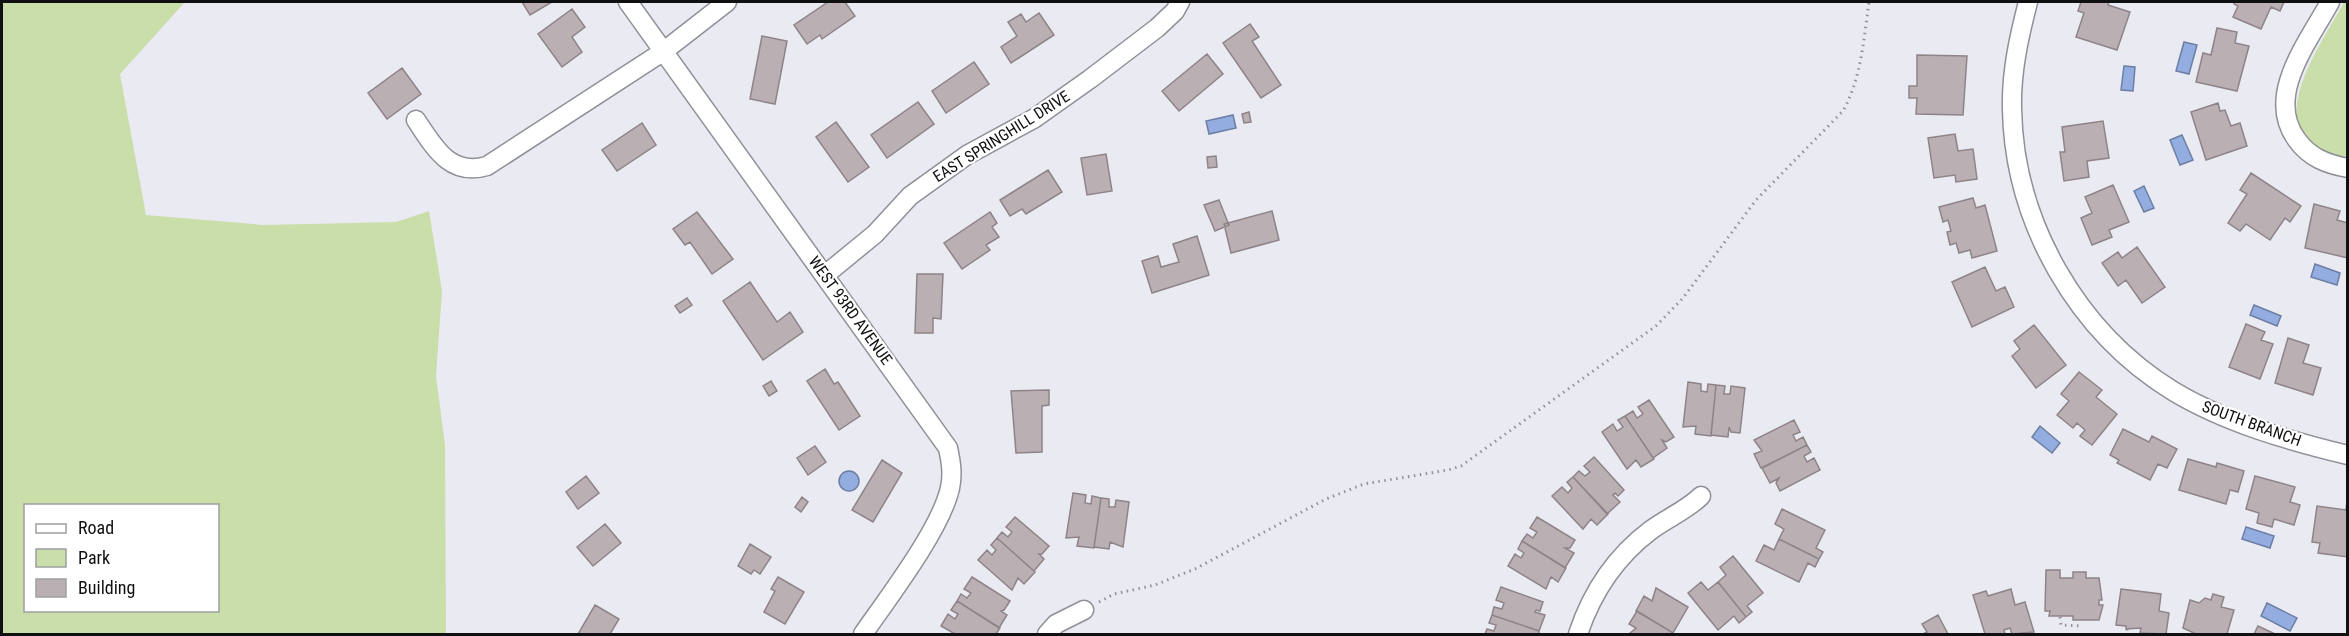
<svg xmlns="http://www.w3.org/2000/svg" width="2349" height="636" viewBox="0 0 2349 636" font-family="'Roboto Condensed',sans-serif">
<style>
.green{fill:#cadea9;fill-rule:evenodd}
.water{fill:#94ade1;stroke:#6c7ea3;stroke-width:1.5}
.building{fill:#bab0b3;stroke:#8e8487;stroke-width:1.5}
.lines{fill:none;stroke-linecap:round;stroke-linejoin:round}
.minor-casing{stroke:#8f8f98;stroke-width:21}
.path{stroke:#929298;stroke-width:3;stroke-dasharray:1.5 4.5;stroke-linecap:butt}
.minor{stroke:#fff;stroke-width:18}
.labels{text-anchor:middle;stroke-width:4.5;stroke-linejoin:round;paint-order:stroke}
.street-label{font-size:16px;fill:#101013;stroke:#fff}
</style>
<rect width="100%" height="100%" fill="#eaeaf3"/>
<path class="green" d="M2 2H185L120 74 146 215 264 225 396 222 429 211 442 291 436 376 445 445 446 634H2ZM26 506H218V610H26Z
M2344 2H2347V157C2250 142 2318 50 2344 2Z"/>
<path class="water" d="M2184 42 2197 45 2189 74 2176 71Z
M2124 66 2135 67 2133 91 2121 90Z
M1233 115 1236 128 1209 134 1206 121Z
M2182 135 2193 160 2180 165 2170 140Z
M2144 186 2154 208 2144 212 2134 191Z
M2315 264 2340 273 2337 285 2311 277Z
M2254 305 2281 316 2277 326 2250 315Z
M2040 426 2060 443 2052 453 2032 437Z
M839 481a10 10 0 1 1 20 0a10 10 0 1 1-20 0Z
M2246 527 2274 536 2270 548 2242 539Z
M2267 603 2297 618 2290 631 2261 616Z"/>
<path class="building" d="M522 2H552L530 15Z
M828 2H845L855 16 822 39 820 35 807 44 794 25Z
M2081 2H2109L2108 5 2130 12 2117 50 2076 37 2084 13 2078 11Z
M2235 2H2284L2280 11 2271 7 2261 29 2233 17 2238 6 2234 4Z
M572 9 585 27 572 37 582 52 562 67 538 34Z
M1039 13 1054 35 1011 63 1001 47 1017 36 1008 22 1021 14 1026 22Z
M1250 24 1259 37 1252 41 1281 85 1261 98 1223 43Z
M2217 28 2237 32 2235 43 2249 46 2237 91 2196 82 2203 53 2211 55Z
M762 36 787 41 775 104 750 99Z
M1207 54 1223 74 1179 111 1162 91Z
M1917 55 1967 56 1963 115 1916 114 1917 98H1909V86H1917Z
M974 62 989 84 946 113 932 91Z
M402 68 421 94 387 119 368 93Z
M918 102 934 124 887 158 871 135Z
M2218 103 2220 111 2225 110 2231 126 2240 123 2247 146 2206 160 2191 112Z
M1249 112 1251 122 1244 123 1242 114Z
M2103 121 2109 158 2087 161 2089 177 2064 181 2060 152H2065L2062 127Z
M836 122 869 167 848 182 816 137Z
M642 123 656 145 617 171 602 150Z
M1955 134 1958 151 1973 149 1977 179 1956 182 1955 175 1934 178 1928 138Z
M1106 154 1112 191 1087 195 1081 158Z
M1216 156 1217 167 1208 168 1207 157Z
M1048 170 1062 192 1026 214 1022 209 1010 216 1000 200Z
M2251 173 2301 206 2290 222 2285 218 2270 240 2246 224 2240 231 2228 223 2247 194 2240 190Z
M2113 185 2129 222 2109 230 2112 237 2092 245 2081 218 2092 213 2085 197Z
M1973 198 1976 208 1985 205 1997 251 1972 258 1970 250 1959 253 1956 243 1950 245 1947 232 1951 231 1948 220 1943 222 1939 207Z
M1219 200 1229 225 1215 231 1204 205Z
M2314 204 2340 211 2337 220 2348 223V258L2305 248Z
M1272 211 1279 240 1231 253 1224 224Z
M697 212 733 259 712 274 690 242 685 245 673 229Z
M990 212 997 223 992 227 999 237 986 245 990 250 962 269 944 243Z
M1197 236 1209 275 1152 293 1142 261 1158 256 1161 267 1179 262 1173 244Z
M2137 247 2165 287 2142 303 2126 280 2118 286 2102 263 2118 252 2122 258Z
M1985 267 1996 291 2005 287 2014 307 1972 327 1952 282Z
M917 274H943L941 319 933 318V333H915Z
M750 282 777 322 790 312 803 332 763 360 723 301Z
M687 298 692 305 680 313 675 306Z
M2246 324 2265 332 2261 340 2273 344 2260 379 2229 367Z
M2034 325 2066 365 2036 388 2012 356 2020 349 2014 341Z
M2288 338 2309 345 2303 363 2321 368 2313 395 2275 383Z
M825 369 834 384 838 382 860 416 839 430 807 381Z
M2079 372 2102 390 2096 397 2117 414 2092 445 2080 436 2085 430 2077 423 2073 428 2057 415 2069 401 2061 394Z
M771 381 777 391 769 396 763 386Z
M1688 382 1701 384V391L1707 392 1708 384 1716 385 1711 436 1695 434 1696 426 1683 427Z
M1716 385 1725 386 1724 394H1730L1731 386 1745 388 1740 433 1731 432 1729 427 1728 437 1711 435Z
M1049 390V405L1042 406V452L1016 453 1011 391Z
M1649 400 1674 437 1666 442 1662 440 1667 448 1653 458 1625 416 1633 411 1637 418 1643 414 1638 407Z
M1625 416 1654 459 1641 467 1636 460 1627 469 1602 432 1613 424 1617 431 1623 427 1618 420Z
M1794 420 1800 432 1793 435 1796 441 1803 437 1807 445 1761 468 1754 454 1762 451 1754 440Z
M2123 429 2149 442 2152 436 2177 449 2167 468 2158 464 2150 480 2117 463 2119 460 2110 455Z
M1807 445 1811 452 1804 456 1807 462 1814 458 1820 470 1780 491 1776 483 1779 478 1770 483 1762 468Z
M815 446 826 462 808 475 797 458Z
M1594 457 1624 490 1618 496 1615 493 1613 495 1620 502 1607 514 1573 477 1579 471 1585 476 1590 472 1584 466Z
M2188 459 2216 467 2217 463 2244 471 2238 492 2230 490 2226 504 2179 490Z
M882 460 902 473 873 522 852 510Z
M586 476 599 493 578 509 566 492Z
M2255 476 2295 487 2290 502 2300 505 2294 525 2274 519 2272 527 2257 523 2259 513 2246 509Z
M1573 477 1608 514 1597 525 1591 519 1583 529 1552 496 1562 487 1568 493 1572 488 1567 482Z
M1073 493 1086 495 1085 503 1091 504 1092 496 1101 498 1094 548 1077 546 1079 537 1066 538Z
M802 497 808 502 801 512 795 507Z
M1101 498 1109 499V507H1115L1116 500 1129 502 1123 547 1110 542 1109 549 1094 547Z
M2347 501 2348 557 2318 553 2320 543 2312 542 2317 506 2346 510Z
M1782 509 1825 530 1816 548 1823 552 1819 559 1779 539 1784 529 1775 524Z
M1015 517 1049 546 1042 554H1039L1044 559 1034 571 997 538 1002 532 1008 537 1012 532 1006 527Z
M1537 517 1575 540 1570 548H1565L1574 553 1565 568 1522 541 1527 534 1533 538 1537 532 1530 528Z
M605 524 621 543 593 566 577 547Z
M997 538 1035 572 1024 584 1018 578 1012 590 978 560 987 550 992 555 996 550 991 545Z
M1779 539 1819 559 1815 567 1808 563 1799 582 1756 561 1764 545 1774 550Z
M1522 541 1566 568 1558 582 1551 577 1546 589 1508 566 1515 554 1521 558 1524 553 1518 549Z
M750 544 771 557 760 574 754 570 751 574 738 566Z
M1733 556 1763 593 1747 606 1752 612 1746 617 1718 582 1726 575 1720 567Z
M2046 570H2060V578H2073V572H2086V578H2099L2102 600H2099V605H2103L2099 620H2073V616H2049L2050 611H2045Z
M778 577 804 592 785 624 764 612 775 591 771 589Z
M972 577 1010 601 1004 610 1001 611 1007 615 999 628 957 601 961 594 967 598 971 593 964 589Z
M1701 582 1708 590 1718 582 1746 617 1739 623 1734 616 1718 630 1688 593Z
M1501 587 1543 602 1540 611 1536 610 1535 612 1545 615 1539 631 1492 615 1494 607 1502 609 1504 603 1496 600Z
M1656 588 1688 607 1673 633 1636 611 1644 596 1652 601Z
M2011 589 2015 605 2025 602 2034 632 2012 634 2010 628 2004 630 2005 634H1985L1973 595 1986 591 1988 596Z
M2121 589 2161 594 2159 611 2169 613 2166 634 2140 633 2141 628 2126 629V626L2116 625Z
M2213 594 2224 597 2221 607 2234 610 2227 634H2196L2183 628 2190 600 2199 603 2205 598 2211 600Z
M957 601 1000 628 996 634H955L941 626 948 614 955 619 958 614 951 610Z
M595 605 619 619 610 634H578Z
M1637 611 1673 633 1672 634H1629L1636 628 1629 624Z
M1492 615 1539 631V634H1485L1487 629 1494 631 1496 625 1489 623Z
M1938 615 1948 634H1923L1927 632 1922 624Z
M2258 626 2275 634H2254Z"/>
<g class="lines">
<defs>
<path id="minor" d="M628 2 948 448C951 462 953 474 950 488 941 529 888 598 863 634
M2028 2C2019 37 2011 72 2012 109 2014 222 2077 332 2173 391 2224 422 2289 441 2348 455
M2330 2C2309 41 2264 96 2297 140 2310 158 2327 164 2348 168
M416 120C434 147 450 177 487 166L664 51 727 2
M825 275 875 234 910 196 967 155 1035 118 1090 79 1157 28 1175 11 1180 2
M1047 634 1056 624 1084 610
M1578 634C1592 592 1615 557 1651 530 1667 518 1687 510 1701 496"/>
</defs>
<use href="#minor" class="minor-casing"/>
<path class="path" d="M1099 602 1114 594 1155 585 1195 569 1326 499 1364 484 1448 470 1461 466 1656 326 1683 298 1756 200 1843 111C1861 79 1864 38 1869 2
M2060 617 2061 625 2083 626
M2127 629 2128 634
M2191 634V633"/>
<use href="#minor" class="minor"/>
</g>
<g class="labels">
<g class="street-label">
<text transform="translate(1001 136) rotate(-32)" y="6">EAST SPRINGHILL DRIVE</text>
<text transform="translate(851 310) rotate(54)" y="6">WEST 93RD AVENUE</text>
<text transform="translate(2252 423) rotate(20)" y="6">SOUTH BRANCH</text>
</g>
</g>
<rect width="2349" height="636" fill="none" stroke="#101013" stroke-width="6"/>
<rect x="24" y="504" width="195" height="108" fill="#ffffff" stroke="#9f9fa1" stroke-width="1.5"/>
<rect x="36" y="524" width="30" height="9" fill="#ffffff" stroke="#9f9fa1" stroke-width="1.5"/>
<text x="78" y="534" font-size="18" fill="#101013">Road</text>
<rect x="36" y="549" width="30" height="18" fill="#cadea9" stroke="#9f9fa1" stroke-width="1.5"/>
<text x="78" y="564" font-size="18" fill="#101013">Park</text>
<rect x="36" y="579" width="30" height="18" fill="#bab0b3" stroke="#9f9fa1" stroke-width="1.5"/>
<text x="78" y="594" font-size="18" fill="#101013">Building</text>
</svg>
